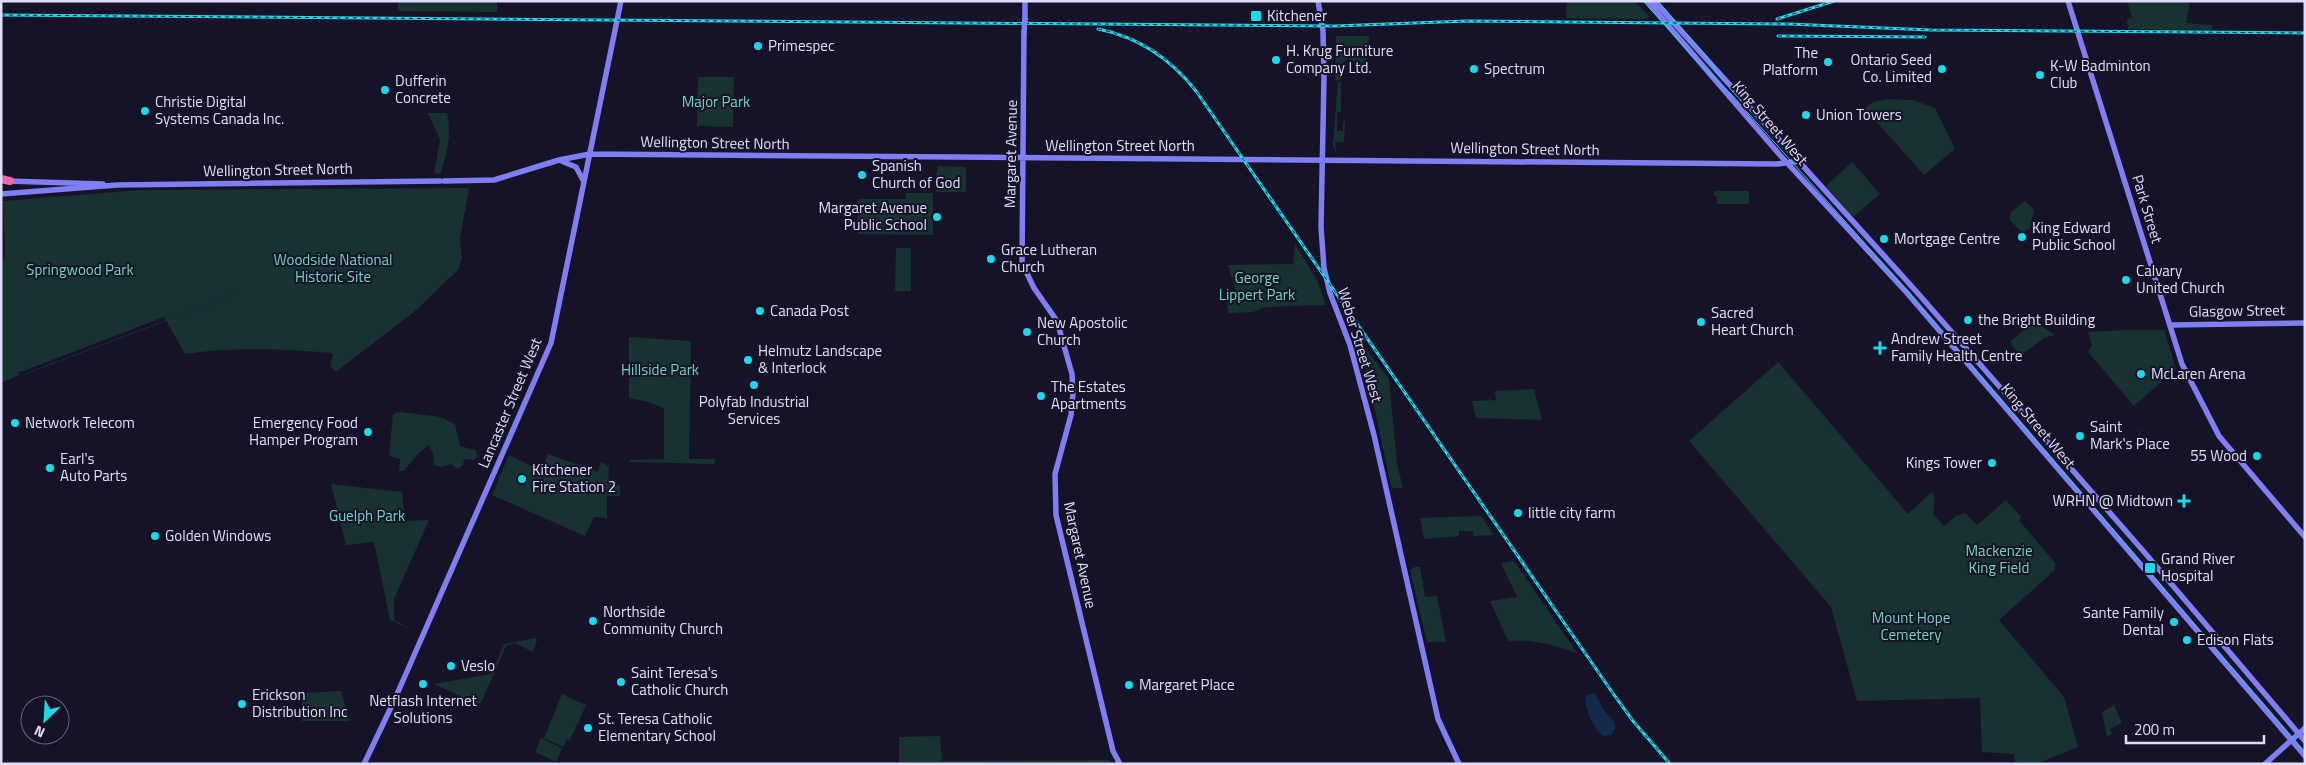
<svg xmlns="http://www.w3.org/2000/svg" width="2306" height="765" viewBox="0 0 2306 765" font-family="'Titillium Web',sans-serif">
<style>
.green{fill:#173230}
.water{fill:#142a4b}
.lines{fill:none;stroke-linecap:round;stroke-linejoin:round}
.stream{stroke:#142a4b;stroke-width:1}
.secondary{stroke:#7f7ef2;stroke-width:5.5}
.highway{stroke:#f064a9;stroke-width:8}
.tram{stroke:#1cd8e9;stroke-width:1}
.rail-casing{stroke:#1cd8e9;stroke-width:3}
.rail{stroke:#161328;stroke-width:1;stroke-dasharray:4;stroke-linecap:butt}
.secondary-bridge{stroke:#7f7ef2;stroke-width:5.5}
.poi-dot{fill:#1cd8e9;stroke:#161328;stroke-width:2}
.labels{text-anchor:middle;stroke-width:4;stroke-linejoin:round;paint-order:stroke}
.poi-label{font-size:15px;fill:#e0ddfc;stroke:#161328;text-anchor:start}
.park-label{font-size:15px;fill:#6fd6bb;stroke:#161328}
.street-label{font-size:15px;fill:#e0ddfc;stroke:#161328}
</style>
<rect width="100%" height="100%" fill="#161328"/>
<path class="green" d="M398 1H497V12L398 11Z
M1567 1H1634L1650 17 1645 19 1566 18Z
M2127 1H2190L2186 23 2212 25V30L2128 29 2127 19 2132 18Z
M1336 36H1369L1366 72 1362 71 1357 62 1347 59 1339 67 1341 77 1340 80 1335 81Z
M698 77H734L733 127 697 126Z
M1338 82H1341V112H1337V131H1343V122L1345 121 1344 142H1335L1336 155 1333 144Z
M1913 100 1935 108 1955 149 1924 175 1865 109C1872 96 1900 100 1913 100Z
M428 113H447C452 135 447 154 440 174L434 173 440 140Z
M1852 162 1880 194 1853 217 1826 186Z
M937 166 966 167V192H936Z
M469 188 460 238 462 258 458 270 415 311 336 372 330 366 333 356 332 353C283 349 233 347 185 354L164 317 21 372 18 371 19 375 1 383V265L5 256 3 201 139 190Z
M1714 191H1749V204H1717V196H1714Z
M906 193H933V235L858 234V199H906Z
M2025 201 2034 210 2030 228 2023 233 2009 219 2011 212Z
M1295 244 1317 280 1326 305 1266 307 1253 312 1228 313 1227 300 1238 299 1228 265 1293 264Z
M896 248H911V291H895Z
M2036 319 2044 328 2055 335 2044 338 2024 353 2017 352 2010 342Z
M2125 330H2164L2176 369 2134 406 2088 352 2092 345 2088 332Z
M629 337 691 341 689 459H715V464L630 462V460L664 459V408L648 402 629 398Z
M1361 342 1389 379 1397 464 1403 488H1393L1391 485 1365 364 1357 343Z
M1778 362 1908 514 1932 492 1935 498 1933 514 1944 526 1956 516 1965 513 1977 525 2006 500 2021 517 2019 520 2055 563V570L1999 620 2064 697 2078 747 2036 764H2015L2014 754 1982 752 1980 698 1857 701 1831 607 1689 441Z
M1534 389 1542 420 1476 418 1472 401 1496 400 1495 391Z
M400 412 441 417 455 424 460 446 475 450 478 457 473 460 464 459 463 465 458 469 451 464 442 467 434 465 433 453 428 445 415 457 404 471H399L400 459 389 456 393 414Z
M548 454 598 472 601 462 609 466 608 484 620 485V496H607V518L594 517 585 536 492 495 509 455 542 471Z
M331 484 402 492 405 521 429 520 394 599V620L417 632 390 620 374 542 346 545Z
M1481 516 1494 535 1473 536V531H1459V536L1424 539 1420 518Z
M1514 561 1577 653C1551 645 1536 639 1508 641L1490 601 1517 597 1501 563Z
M1415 567H1420L1425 597 1437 596 1446 642H1427L1411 575V569Z
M536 638 537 640 533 652 515 643 506 646 480 705 434 684 491 674 504 644Z
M341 691 350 721H302V693Z
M562 694 586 705 570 740 567 739 563 747 544 738Z
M2114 705 2122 723 2110 729 2112 734 2107 737 2102 712Z
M940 736 942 761 1110 760 1112 764H899V737Z
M541 738 562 748 556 762 535 752Z"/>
<path class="water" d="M1595 693 1603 709 1615 723V729L1611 735 1603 736C1594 729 1583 707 1586 695Z"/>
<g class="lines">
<path class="stream" d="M25 374 239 293
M2139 435 2142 429"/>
<path class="secondary" d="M1318 1 1323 31 1324 77 1321 227 1324 268 1330 293 1350 345 1374 435 1438 719 1459 764
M1647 1 1779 154 1907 293 2305 756
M1654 1 1915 290 2145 553 2305 741
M2068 1 2182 364 2219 436 2305 537
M1025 19V1
M1024 32 1022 263 1034 288 1057 321 1072 374 1073 393 1071 415 1055 474 1056 515 1113 751 1120 764
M559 160 576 167 583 180
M7 181 103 184
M444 181 494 180 559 160 590 154 1777 164 1800 161
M1 194 117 185 440 181
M2170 325 2305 323
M364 764 394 701 551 343 621 1
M2265 764 2305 728"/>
<path class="highway" d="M1 179 10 181"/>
<path class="tram" d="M1643 1 1700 64 1732 95 1902 285 2305 752
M1658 1 1705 55 1723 80"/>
<defs>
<path id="rail" d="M1 15 1335 26 1467 21 1563 22 1789 24 1931 30 2305 33
M1777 19 1834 1
M1098 29C1139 37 1170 58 1196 91L1612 692 1633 721 1670 764
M1778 36 1925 37"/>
</defs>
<use href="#rail" class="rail-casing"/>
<use href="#rail" class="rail"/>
<path class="secondary-bridge" d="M1024 32 1025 19"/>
</g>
<g class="poi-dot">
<rect x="1250" y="10" width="12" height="12" rx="2.5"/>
<circle cx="758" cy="46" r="5"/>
<circle cx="1276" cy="60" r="5"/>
<circle cx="1828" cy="62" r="5"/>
<circle cx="1474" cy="69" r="5"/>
<circle cx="1942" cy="69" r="5"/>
<circle cx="2040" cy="75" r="5"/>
<circle cx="385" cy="90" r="5"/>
<circle cx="145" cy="111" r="5"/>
<circle cx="1806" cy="115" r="5"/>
<circle cx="862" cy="175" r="5"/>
<circle cx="937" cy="217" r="5"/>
<circle cx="2022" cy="237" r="5"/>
<circle cx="1884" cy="239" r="5"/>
<circle cx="991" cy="259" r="5"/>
<circle cx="2126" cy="280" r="5"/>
<circle cx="760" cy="311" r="5"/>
<circle cx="1968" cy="320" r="5"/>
<circle cx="1701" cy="322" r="5"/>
<circle cx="1027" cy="332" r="5"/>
<path d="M1877.5 340.5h5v5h5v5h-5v5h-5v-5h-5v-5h5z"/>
<circle cx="748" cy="360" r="5"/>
<circle cx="2141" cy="374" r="5"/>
<circle cx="754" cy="385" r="5"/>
<circle cx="1041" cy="396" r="5"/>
<circle cx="15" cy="423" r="5"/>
<circle cx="368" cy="432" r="5"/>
<circle cx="2080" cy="436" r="5"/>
<circle cx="2257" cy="456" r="5"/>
<circle cx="1992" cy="463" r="5"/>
<circle cx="50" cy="468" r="5"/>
<circle cx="522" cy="479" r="5"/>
<path d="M2181.5 493.5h5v5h5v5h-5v5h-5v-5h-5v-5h5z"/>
<circle cx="1518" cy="513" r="5"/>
<circle cx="155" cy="536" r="5"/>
<rect x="2144" y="562" width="12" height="12" rx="2.5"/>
<circle cx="593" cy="621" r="5"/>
<circle cx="2174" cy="622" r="5"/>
<circle cx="2187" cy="640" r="5"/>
<circle cx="451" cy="666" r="5"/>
<circle cx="621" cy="682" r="5"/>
<circle cx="423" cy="684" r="5"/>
<circle cx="1129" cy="685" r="5"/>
<circle cx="242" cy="704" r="5"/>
<circle cx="588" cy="728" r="5"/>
</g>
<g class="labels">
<g class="poi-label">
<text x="1267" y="21">Kitchener</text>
<text x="768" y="51">Primespec</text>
<text x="1286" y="56">H. Krug Furniture<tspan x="1286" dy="17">Company Ltd.</tspan></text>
<text x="1818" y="58" text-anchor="end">The<tspan x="1818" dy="17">Platform</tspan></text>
<text x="1932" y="65" text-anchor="end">Ontario Seed<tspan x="1932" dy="17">Co. Limited</tspan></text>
<text x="2050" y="71">K-W Badminton<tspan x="2050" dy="17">Club</tspan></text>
<text x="1484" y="74">Spectrum</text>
<text x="395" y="86">Dufferin<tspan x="395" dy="17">Concrete</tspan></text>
<text x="155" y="107">Christie Digital<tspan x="155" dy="17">Systems Canada Inc.</tspan></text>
<text x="1816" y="120">Union Towers</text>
<text x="872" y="171">Spanish<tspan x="872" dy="17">Church of God</tspan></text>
<text x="927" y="213" text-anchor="end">Margaret Avenue<tspan x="927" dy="17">Public School</tspan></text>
<text x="2032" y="233">King Edward<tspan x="2032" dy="17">Public School</tspan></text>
<text x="1894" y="244">Mortgage Centre</text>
<text x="1001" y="255">Grace Lutheran<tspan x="1001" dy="17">Church</tspan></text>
<text x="2136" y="276">Calvary<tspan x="2136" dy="17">United Church</tspan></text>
<text x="770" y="316">Canada Post</text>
<text x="1711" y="318">Sacred<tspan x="1711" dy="17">Heart Church</tspan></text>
<text x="1978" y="325">the Bright Building</text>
<text x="1037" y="328">New Apostolic<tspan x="1037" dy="17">Church</tspan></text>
<text x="1891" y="344">Andrew Street<tspan x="1891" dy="17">Family Health Centre</tspan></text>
<text x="758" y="356">Helmutz Landscape<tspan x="758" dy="17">&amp; Interlock</tspan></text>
<text x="2151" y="379">McLaren Arena</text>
<text x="1051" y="392">The Estates<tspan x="1051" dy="17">Apartments</tspan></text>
<text x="754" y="407" text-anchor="middle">Polyfab Industrial<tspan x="754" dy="17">Services</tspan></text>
<text x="25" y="428">Network Telecom</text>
<text x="358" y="428" text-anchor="end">Emergency Food<tspan x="358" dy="17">Hamper Program</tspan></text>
<text x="2090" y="432">Saint<tspan x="2090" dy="17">Mark's Place</tspan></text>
<text x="2247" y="461" text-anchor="end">55 Wood</text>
<text x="60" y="464">Earl's<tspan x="60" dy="17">Auto Parts</tspan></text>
<text x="1982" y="468" text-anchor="end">Kings Tower</text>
<text x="532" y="475">Kitchener<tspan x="532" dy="17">Fire Station 2</tspan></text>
<text x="2173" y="506" text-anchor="end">WRHN @ Midtown</text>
<text x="1528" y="518">little city farm</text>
<text x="165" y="541">Golden Windows</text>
<text x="2161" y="564">Grand River<tspan x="2161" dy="17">Hospital</tspan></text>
<text x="603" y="617">Northside<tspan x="603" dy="17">Community Church</tspan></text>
<text x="2164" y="618" text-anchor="end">Sante Family<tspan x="2164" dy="17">Dental</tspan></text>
<text x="2197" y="645">Edison Flats</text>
<text x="461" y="671">Veslo</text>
<text x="631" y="678">Saint Teresa's<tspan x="631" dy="17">Catholic Church</tspan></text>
<text x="1139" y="690">Margaret Place</text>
<text x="252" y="700">Erickson<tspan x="252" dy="17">Distribution Inc</tspan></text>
<text x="423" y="706" text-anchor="middle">Netflash Internet<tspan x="423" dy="17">Solutions</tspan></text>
<text x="598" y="724">St. Teresa Catholic<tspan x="598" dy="17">Elementary School</tspan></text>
</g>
<g class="park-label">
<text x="716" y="107">Major Park</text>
<text x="333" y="265">Woodside National<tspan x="333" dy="17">Historic Site</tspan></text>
<text x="80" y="275">Springwood Park</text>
<text x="1257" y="283">George<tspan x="1257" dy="17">Lippert Park</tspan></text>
<text x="660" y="375">Hillside Park</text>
<text x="367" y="521">Guelph Park</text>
<text x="1999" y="556">Mackenzie<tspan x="1999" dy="17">King Field</tspan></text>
<text x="1911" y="623">Mount Hope<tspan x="1911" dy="17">Cemetery</tspan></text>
</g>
<g class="street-label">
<text transform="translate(1770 123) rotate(49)" y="5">King Street West</text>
<text transform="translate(715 143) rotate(1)" y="5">Wellington Street North</text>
<text x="1120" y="151">Wellington Street North</text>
<text transform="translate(1525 149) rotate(1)" y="5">Wellington Street North</text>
<text transform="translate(1011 154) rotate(-89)" y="5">Margaret Avenue</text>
<text transform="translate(278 170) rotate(-1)" y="5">Wellington Street North</text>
<text transform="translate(2147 209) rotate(73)" y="5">Park Street</text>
<text transform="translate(2237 311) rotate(-1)" y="5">Glasgow Street</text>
<text transform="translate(1360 345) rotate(73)" y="5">Weber Street West</text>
<text transform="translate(510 403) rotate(-67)" y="5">Lancaster Street West</text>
<text transform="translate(2038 426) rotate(50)" y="5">King Street West</text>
<text transform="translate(1080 555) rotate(78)" y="5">Margaret Avenue</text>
</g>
</g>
<rect width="2306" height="765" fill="none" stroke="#e0ddfc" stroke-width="5"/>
<g transform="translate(45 720) rotate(205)"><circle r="24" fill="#161328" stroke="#67647d"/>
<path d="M0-4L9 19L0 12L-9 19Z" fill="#1cd8e9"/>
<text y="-8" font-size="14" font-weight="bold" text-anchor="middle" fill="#e0ddfc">N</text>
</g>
<path d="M2126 735v8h138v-8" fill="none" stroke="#e0ddfc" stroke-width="2.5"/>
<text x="2134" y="735" font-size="15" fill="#e0ddfc" stroke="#161328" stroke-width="4" paint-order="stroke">200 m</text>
</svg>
